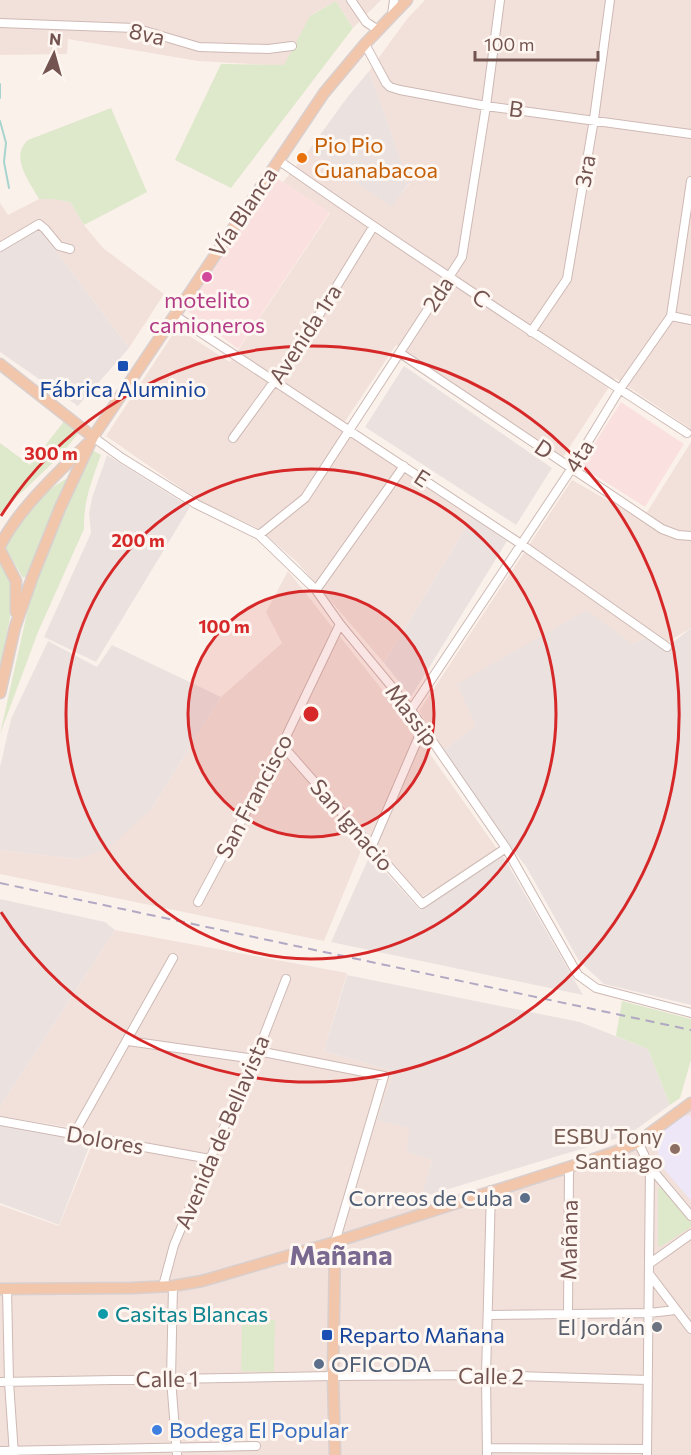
<svg xmlns="http://www.w3.org/2000/svg" width="691" height="1455" viewBox="0 0 691 1455" font-family="Commissioner,sans-serif">
<style>
.residential{fill:#f2e1da}
.commercial{fill:#fae1e0}
.industrial{fill:#ebe2e0}
.education{fill:#eee7f7}
.green{fill:#dee8ca}
.lines{fill:none;stroke-linecap:round;stroke-linejoin:round}
.stream{stroke:#a8d4cf;stroke-width:2}
.minor-casing{stroke:#ceb9b4;stroke-width:10}
.major-casing{stroke:#d8cfce;stroke-width:13}
.minor{stroke:#fff;stroke-width:8}
.major{stroke:#f2c6ab;stroke-width:10}
.rail{stroke:#b1a9c4;stroke-width:2;stroke-dasharray:9 6;stroke-linecap:butt}
.ring{fill:none;stroke:#d62828;stroke-width:3}
.food-dot{fill:#e8710a;stroke:#fef6f1;stroke-width:2}
.hotel-dot{fill:#d1479c;stroke:#fef6f1;stroke-width:2}
.transit-dot{fill:#1a4fb4;stroke:#fef6f1;stroke-width:2}
.education-dot{fill:#8d6e63;stroke:#fef6f1;stroke-width:2}
.service-dot{fill:#5c6f8a;stroke:#fef6f1;stroke-width:2}
.culture-dot{fill:#0f9aa8;stroke:#fef6f1;stroke-width:2}
.worship-dot{fill:#6b7280;stroke:#fef6f1;stroke-width:2}
.shop-dot{fill:#3f7fe0;stroke:#fef6f1;stroke-width:2}
.labels{text-anchor:middle;stroke-width:6;stroke-linejoin:round;paint-order:stroke}
.street-label{font-size:22px;fill:#745450;stroke:#fef6f1}
.food-label{font-size:22px;fill:#c56008;stroke:#fef6f1;text-anchor:start}
.hotel-label{font-size:22px;fill:#b23c85;stroke:#fef6f1}
.transit-label{font-size:22px;fill:#164399;stroke:#fef6f1}
.education-label{font-size:22px;fill:#785e54;stroke:#fef6f1;text-anchor:end}
.service-label{font-size:22px;fill:#4e5e75;stroke:#fef6f1;text-anchor:end}
.culture-label{font-size:22px;fill:#0d838f;stroke:#fef6f1;text-anchor:start}
.worship-label{font-size:22px;fill:#5b616d;stroke:#fef6f1;text-anchor:end}
.shop-label{font-size:22px;fill:#366cbe;stroke:#fef6f1;text-anchor:start}
.district-label{font-size:28px;font-weight:bold;fill:#79688f;stroke:#fef6f1}
.centre{fill:#d62828;stroke:#fef6f1;stroke-width:3}
.ring-label{font-size:18px;text-anchor:middle;font-weight:bold;fill:#d62828;stroke:#fef6f1;stroke-width:6;stroke-linejoin:round;paint-order:stroke}
</style>
<rect width="100%" height="100%" fill="#fbf1eb"/>
<path class="residential" d="M0 0H381L353 28 336 1 311 15 284 66 198 61 68 39 67 54 0 55Z
M425 0H691V429L615 378 563 457 396 345 340 429 472 517 384 663 297 562 259 529 198 500 106 436 177 328 230 362 330 213 283 182 309 150 392 206 409 184 369 71 407 19Z
M39 199H53L70 202 84 225 103 248 164 294 129 348 38 227 0 249V203L8 215Z
M691 442V628L666 643 650 636 632 644 476 727 444 750 419 711 572 480 642 520Z
M288 571 403 716 500 853 421 897 367 836 324 941 0 874V850L78 859 152 808 221 697 282 643 266 612Z
M115 930 347 973 324 1051 394 1071 378 1120 410 1128 432 1160 421 1204 555 1167 635 1136 691 1100V1455H0V1205L59 1226 97 1132 0 1116V1107Z"/>
<path class="commercial" d="M275 177 330 212 238 349 185 309Z
M621 402 684 444 645 507 580 466Z"/>
<path class="industrial" d="M369 71 409 183 392 207 309 150 346 99Z
M38 227 129 348 78 406 0 352V251Z
M404 366 552 468 516 525 365 427Z
M107 455 190 507 96 662 44 637 91 533 89 514 92 498Z
M472 517 507 541 411 697 384 663Z
M587 610 632 644 650 636 667 647 691 628V1005L604 984 579 961 527 868 494 824 444 750 476 726 457 684Z
M48 641 97 667 112 645 221 697 152 808 109 848 78 859 0 850V767L11 719Z
M370 855 420 910 503 856 583 995 331 942Z
M0 899 105 922 115 930 0 1107Z
M347 975 580 1022 648 1049 670 1105 628 1135 422 1197 432 1160 407 1152 409 1128 377 1120 394 1071 324 1051Z
M0 1123 74 1134 91 1142 59 1225 0 1203Z"/>
<path class="education" d="M689 1115 691 1116V1201L659 1163 657 1136 675 1119Z"/>
<path class="green" d="M336 1 353 28 231 188 175 160 221 64 284 65 310 16Z
M111 108 147 192 84 225 70 202 53 199H39C30 182 9 157 28 140Z
M65 420 80 431 61 455 0 513V443L30 465Z
M92 450 101 455C92 480 83 502 84 529L38 632 0 734 32 591 53 537Z
M66 479 68 482 26 576 23 578 5 547C20 521 39 494 66 479Z
M0 559 10 575 15 593 0 667Z
M622 1001 691 1019V1060L680 1098 670 1105 648 1049 616 1036Z
M662 1187 691 1220V1227L660 1247 658 1245V1189Z
M242 1319 275 1320 274 1372 241 1371Z"/>
<g class="lines">
<path class="stream" d="M0 84V98
M0 121 6 143 4 162 9 188"/>
<defs>
<path id="minor" d="M351 0 366 22 378 30
M392 15 394 0
M0 23 135 28 199 47 268 49 292 46
M365 44 386 83 390 87 400 90 486 106 691 134
M278 160C412 254 549 343 687 433
M0 247 39 224 45 229 59 246 70 249
M174 315 521 544 667 647
M671 316 691 320
M531 332 567 279 594 119 610 0
M400 353 662 529 678 535 691 536
M93 437 122 458 196 504 259 535 316 590 340 624 411 710 506 848 578 975 596 988 691 1013
M233 438 300 346 373 227
M259 535 305 498 462 257 486 106 500 0
M316 590 404 466
M411 710 572 468 620 389 671 316 691 181
M282 745 422 904 506 848
M371 848 423 727
M198 902 282 745 340 624
M128 1041 255 1059
M258 1051 384 1076 335 1242
M0 1121 210 1159
M74 1134 173 958
M638 1142 650 1167 647 1455
M650 1167 691 1216
M649 1264 691 1234
M650 1275 691 1329
M163 1286 174 1245 210 1159 258 1051 286 979
M173 1286 171 1379 177 1455
M7 1289 9 1382 14 1455
M568 1314 569 1167
M489 1315 649 1313 676 1310
M0 1382 333 1376 486 1375 648 1380
M487 1448 647 1449
M0 1451 256 1446
M487 1455 486 1375 491 1190"/>
<path id="major" d="M0 364 93 437
M0 546C18 509 58 473 87 444
M0 550 16 581V612
M0 693 15 627 32 578 60 508 93 437 324 93 365 44 407 0
M335 1242 333 1376 335 1455
M0 1289 132 1288 173 1286 202 1281 335 1242 616 1152 638 1142 691 1103"/>
</defs>
<use href="#minor" class="minor-casing"/>
<use href="#major" class="major-casing"/>
<use href="#minor" class="minor"/>
<use href="#major" class="major"/>
<path class="rail" d="M0 883 691 1030"/>
</g>
<circle cx="311" cy="714" r="123" fill="#d62828" fill-opacity=".12"/>
<g class="ring">
<circle cx="311" cy="714" r="123"/>
<circle cx="311" cy="714" r="245"/>
<path d="M1 516A368 368 0 1 1 1 912"/>
</g>
<circle class="food-dot" cx="302" cy="158" r="6"/>
<circle class="hotel-dot" cx="207" cy="277" r="6"/>
<g class="transit-dot">
<rect x="117" y="360" width="12" height="12" rx="3"/>
<rect x="321" y="1329" width="12" height="12" rx="3"/>
</g>
<circle class="education-dot" cx="675" cy="1149" r="6"/>
<g class="service-dot">
<circle cx="525" cy="1198" r="6"/>
<circle cx="319" cy="1364" r="6"/>
</g>
<circle class="culture-dot" cx="103" cy="1314" r="6"/>
<circle class="worship-dot" cx="657" cy="1327" r="6"/>
<circle class="shop-dot" cx="157" cy="1430" r="6"/>
<g class="labels">
<g class="street-label">
<text transform="translate(147 34) rotate(13)" y="8">8va</text>
<text transform="translate(516 109) rotate(7)" y="8">B</text>
<text transform="translate(585 171) rotate(-80)" y="8">3ra</text>
<text transform="translate(243 212) rotate(-56)" y="8">Vía Blanca</text>
<text transform="translate(438 294) rotate(-57)" y="8">2da</text>
<text transform="translate(481 298) rotate(35)" y="8">C</text>
<text transform="translate(305 334) rotate(-57)" y="8">Avenida 1ra</text>
<text transform="translate(544 449) rotate(34)" y="8">D</text>
<text transform="translate(579 456) rotate(-58)" y="8">4ta</text>
<text transform="translate(422 478) rotate(33)" y="8">E</text>
<text transform="translate(412 715) rotate(53)" y="8">Massip</text>
<text transform="translate(254 796) rotate(-62)" y="8">San Francisco</text>
<text transform="translate(352 825) rotate(49)" y="8">San Ignacio</text>
<text transform="translate(222 1132) rotate(-67)" y="8">Avenida de Bellavista</text>
<text transform="translate(105 1140) rotate(10)" y="8">Dolores</text>
<text transform="translate(569 1240) rotate(-89)" y="8">Mañana</text>
<text transform="translate(491 1376) rotate(1)" y="8">Calle 2</text>
<text transform="translate(167 1379) rotate(-1)" y="8">Calle 1</text>
</g>
<g class="food-label">
<text x="314" y="153">Pio Pio<tspan x="314" dy="25">Guanabacoa</tspan></text>
</g>
<g class="hotel-label">
<text x="207" y="308">motelito<tspan x="207" dy="25">camioneros</tspan></text>
</g>
<g class="transit-label">
<text x="123" y="397">Fábrica Aluminio</text>
<text x="339" y="1343" text-anchor="start">Reparto Mañana</text>
</g>
<g class="education-label">
<text x="663" y="1144">ESBU Tony<tspan x="663" dy="25">Santiago</tspan></text>
</g>
<g class="service-label">
<text x="513" y="1206">Correos de Cuba</text>
<text x="331" y="1372" text-anchor="start">OFICODA</text>
</g>
<g class="culture-label">
<text x="115" y="1322">Casitas Blancas</text>
</g>
<g class="worship-label">
<text x="645" y="1335">El Jordán</text>
</g>
<g class="shop-label">
<text x="169" y="1438">Bodega El Popular</text>
</g>
<g class="district-label">
<text x="341" y="1265">Mañana</text>
</g>
</g>
<circle cx="311" cy="714" r="9" class="centre"/>
<g class="ring-label">
<text x="51" y="460">300 m</text>
<text x="138" y="547">200 m</text>
<text x="224" y="633">100 m</text>
</g>
<g transform="translate(54 54) rotate(5)" stroke="#fef6f1" stroke-width="4.5" paint-order="stroke">
<path d="M0-4.5L10 22L0 15L-10 22Z" fill="#745450"/>
<text y="-9" font-size="16" font-weight="bold" text-anchor="middle" fill="#745450">N</text>
</g>
<path d="M475 51v9h123v-9" fill="none" stroke="#745450" stroke-width="3"/>
<text x="484" y="51" font-size="18" fill="#745450" stroke="#fef6f1" stroke-width="4.5" paint-order="stroke">100 m</text>
</svg>
